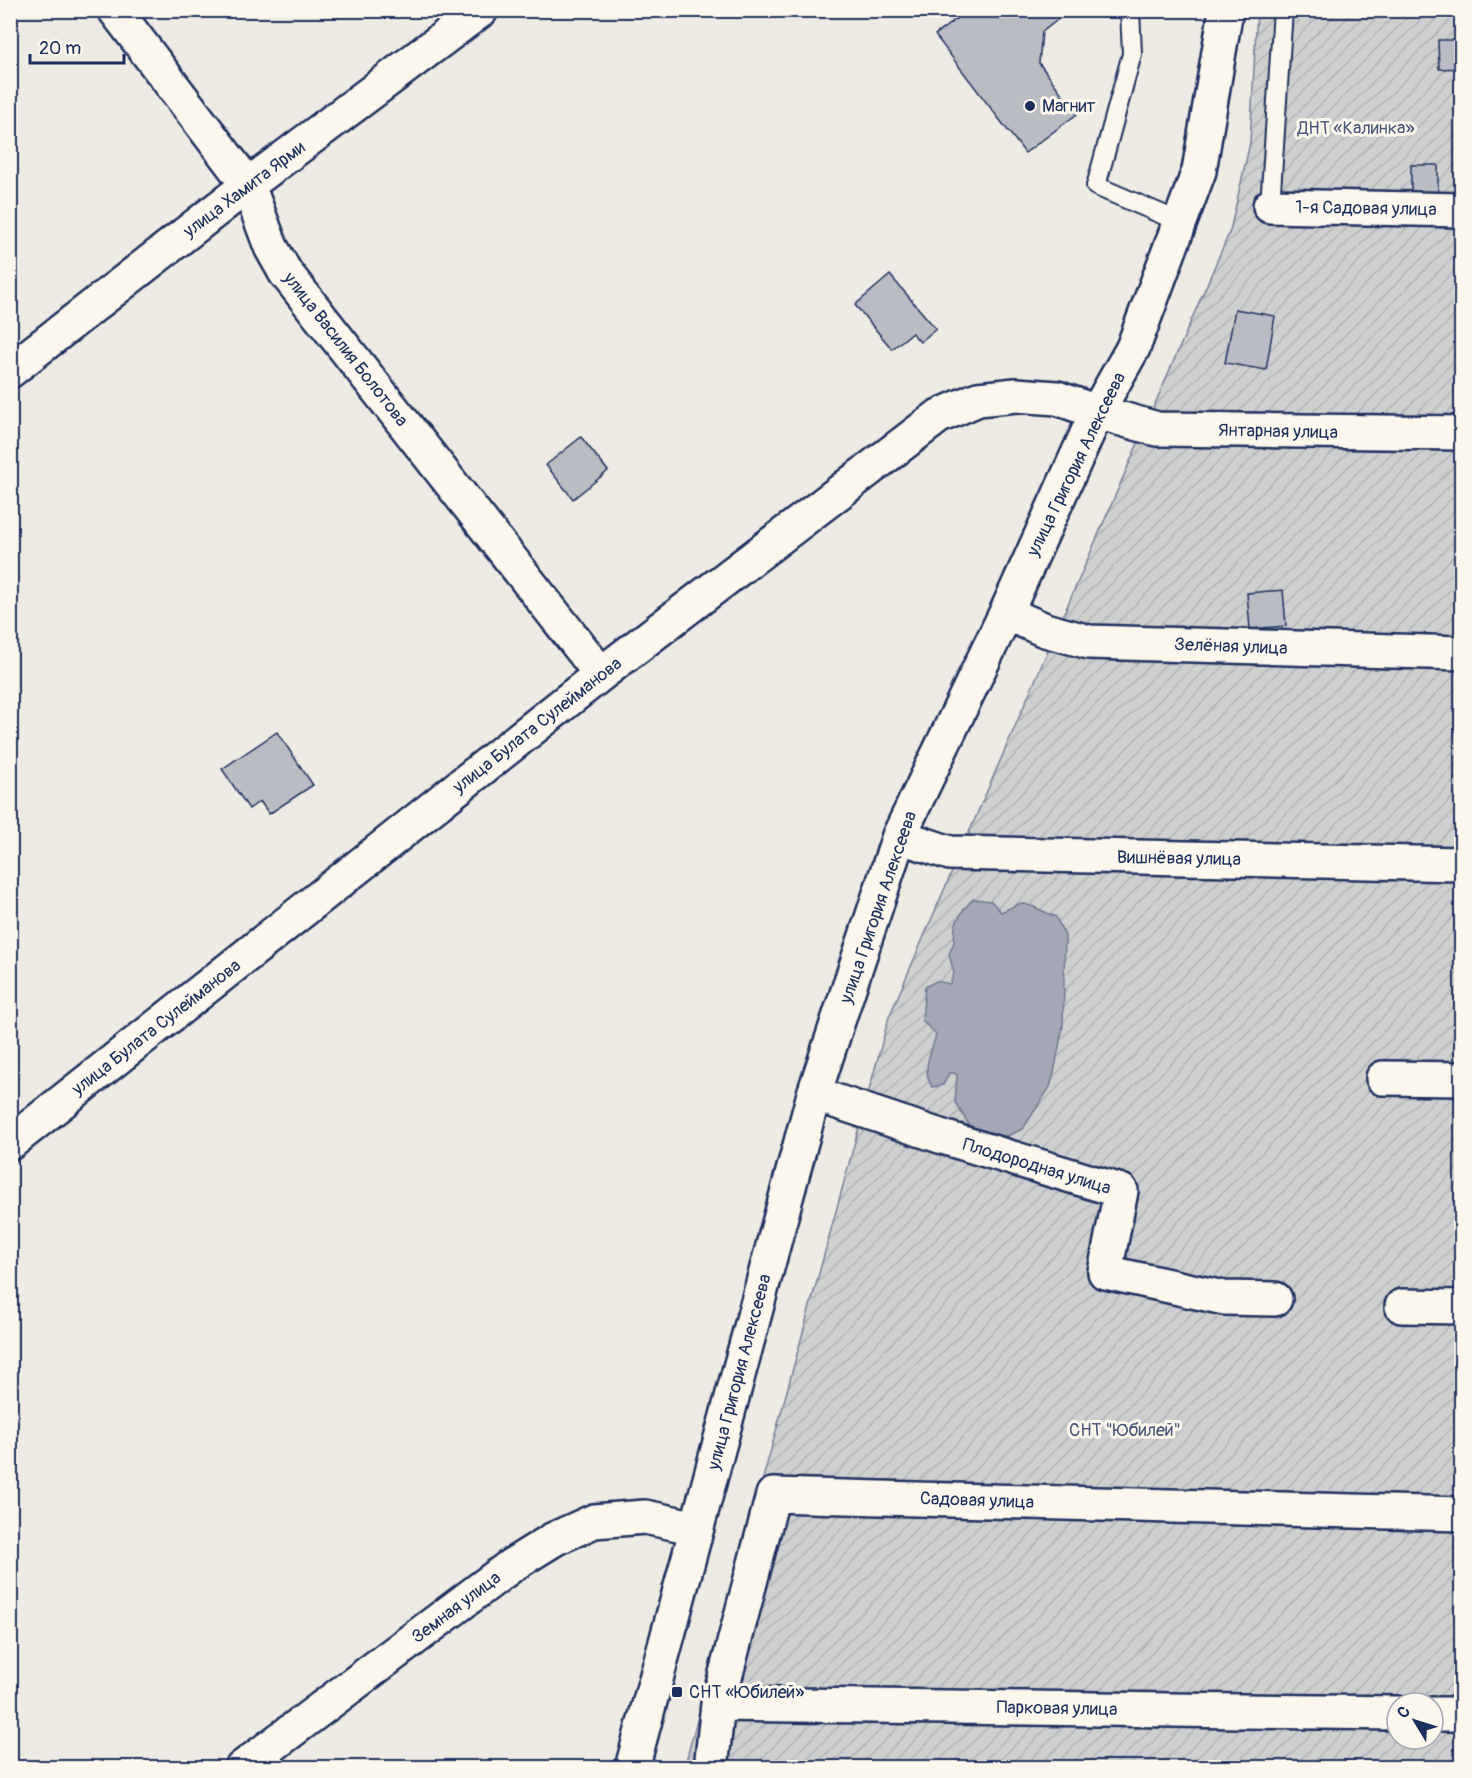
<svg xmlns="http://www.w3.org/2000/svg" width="1472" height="1778" viewBox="0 0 1472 1778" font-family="Pangolin,sans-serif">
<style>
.garden{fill:url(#garden-furrows);stroke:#747f96;stroke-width:1.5;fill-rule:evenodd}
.water{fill:#a3a8b4;stroke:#6d7892;stroke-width:1.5}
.building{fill:#b9bcc3;stroke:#1b2f5e;stroke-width:1.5}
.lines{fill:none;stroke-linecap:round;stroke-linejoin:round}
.lane-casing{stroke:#1b2f5e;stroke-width:22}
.street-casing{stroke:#1b2f5e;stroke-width:38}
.lane{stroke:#fbf7ec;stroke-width:18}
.street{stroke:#fbf7ec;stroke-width:33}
.poi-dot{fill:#1b2f5e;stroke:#fbf7ec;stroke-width:2}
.labels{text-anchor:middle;stroke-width:6;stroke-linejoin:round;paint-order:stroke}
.poi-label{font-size:18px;fill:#1b2f5e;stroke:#fbf7ec;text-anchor:start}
.park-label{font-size:18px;fill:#48577a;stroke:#fbf7ec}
.street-label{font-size:18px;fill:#1b2f5e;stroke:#fbf7ec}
</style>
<defs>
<pattern id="garden-furrows" width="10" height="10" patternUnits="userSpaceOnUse" patternTransform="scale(1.5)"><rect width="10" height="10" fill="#cecfcf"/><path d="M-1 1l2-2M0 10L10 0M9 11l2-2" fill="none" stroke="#b0b2b4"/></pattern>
</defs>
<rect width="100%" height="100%" fill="#eeebe4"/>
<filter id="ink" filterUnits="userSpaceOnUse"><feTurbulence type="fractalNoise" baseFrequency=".0167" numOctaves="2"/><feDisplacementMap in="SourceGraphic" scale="12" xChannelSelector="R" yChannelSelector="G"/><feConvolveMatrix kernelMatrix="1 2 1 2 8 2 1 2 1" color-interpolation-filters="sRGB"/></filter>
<g filter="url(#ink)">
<path class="garden" d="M1257 11H1461V1767L684 1768 889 1017 1230 231 1250 143ZM1397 1703H1433V1739H1397Z"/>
<path class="water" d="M973 899 991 901 1001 912 1021 903 1034 907 1056 917 1065 936 1063 1026 1054 1073 1050 1087 1023 1129 1007 1136 982 1134 969 1125 955 1102 957 1075 954 1073H949L943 1085 932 1087C921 1068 931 1054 936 1035L922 1020 925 987 936 981 950 984 954 973 949 954 954 942 955 925 964 909Z"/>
<path class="building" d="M968 10H1070L1042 32 1039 63 1077 114 1025 153 935 35Z
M1457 23H1462V68L1439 69 1438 40H1457Z
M1411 165H1438V203H1411Z
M890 275 936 329 920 342 912 333 892 349 855 305Z
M1235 309 1275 316 1266 370 1225 363Z
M581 437 608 471 573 499 546 465Z
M1283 590 1286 626 1250 629 1247 593Z
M277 732 313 785 269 814 260 801 249 809 222 769Z"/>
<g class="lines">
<defs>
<path id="lane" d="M1130 10 1132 54 1096 186 1180 222
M1270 206 1283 10"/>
<path id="street" d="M115 10 248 185 271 247 285 272 601 674
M1270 206 1462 210
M10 371 248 185 481 10
M1006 613 1045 630 1089 642 1462 653
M899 836 950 853 1462 864
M1383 1078 1462 1079
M814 1094 946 1138 1121 1191 1105 1272 1224 1298 1275 1299
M10 1143 601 674 939 416 978 399 1016 395 1057 398 1097 412 1157 429 1462 433
M1402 1306 1462 1307
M718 1704 1397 1713
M1433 1714H1462
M242 1768 512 1565 554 1539 594 1521 645 1517 697 1528
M632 1768 814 1094 899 836 1006 613 1097 412 1133 348 1199 171 1226 10
M711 1768 718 1704 773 1495 1462 1514"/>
</defs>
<use href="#lane" class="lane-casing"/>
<use href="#street" class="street-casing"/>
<use href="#lane" class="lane"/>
<use href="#street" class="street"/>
</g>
</g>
<g class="poi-dot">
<circle cx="1030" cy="106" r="6"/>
<rect x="671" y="1686" width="12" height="12" rx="3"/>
</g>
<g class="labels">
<g class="poi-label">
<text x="1042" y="112">Магнит</text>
<text x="689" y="1698">СНТ «Юбилей»</text>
</g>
<g class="park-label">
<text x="1356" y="134">ДНТ «Калинка»</text>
<text x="1125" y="1436">СНТ "Юбилей"</text>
</g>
<g class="street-label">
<text transform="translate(244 189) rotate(-37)" y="6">улица Хамита Ярми</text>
<text transform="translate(1366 208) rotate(1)" y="6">1-я Садовая улица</text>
<text transform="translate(346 349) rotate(52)" y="6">улица Василия Болотова</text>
<text transform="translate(1278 431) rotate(1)" y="6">Янтарная улица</text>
<text transform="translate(1076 464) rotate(-64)" y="6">улица Григория Алексеева</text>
<text transform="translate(1231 646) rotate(2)" y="6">Зелёная улица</text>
<text transform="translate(537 725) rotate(-38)" y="6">улица Булата Сулейманова</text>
<text transform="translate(1179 858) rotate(1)" y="6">Вишнёвая улица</text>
<text transform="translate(878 907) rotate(-71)" y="6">улица Григория Алексеева</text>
<text transform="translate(156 1027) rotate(-38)" y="6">улица Булата Сулейманова</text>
<text transform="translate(1037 1166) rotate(17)" y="6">Плодородная улица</text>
<text transform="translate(739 1372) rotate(-75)" y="6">улица Григория Алексеева</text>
<text transform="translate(977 1500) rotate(2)" y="6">Садовая улица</text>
<text transform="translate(456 1607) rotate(-37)" y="6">Земная улица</text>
<text transform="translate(1057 1708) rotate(1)" y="6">Парковая улица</text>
</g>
</g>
<rect width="1472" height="1778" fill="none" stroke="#fbf7ec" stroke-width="36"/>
<rect x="18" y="18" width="1436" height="1742" fill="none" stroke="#1b2f5e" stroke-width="2" filter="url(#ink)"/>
<g transform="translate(1415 1721) rotate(308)"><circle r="28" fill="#fbf7ec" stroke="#a1a7b3" stroke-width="1.5"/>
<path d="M0-4.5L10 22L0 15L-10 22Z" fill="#1b2f5e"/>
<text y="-9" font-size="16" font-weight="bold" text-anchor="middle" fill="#1b2f5e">С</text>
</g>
<path d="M30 54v9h94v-9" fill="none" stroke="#1b2f5e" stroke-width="3"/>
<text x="39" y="54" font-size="18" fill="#1b2f5e" stroke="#fbf7ec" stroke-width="4.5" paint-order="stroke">20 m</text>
</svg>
